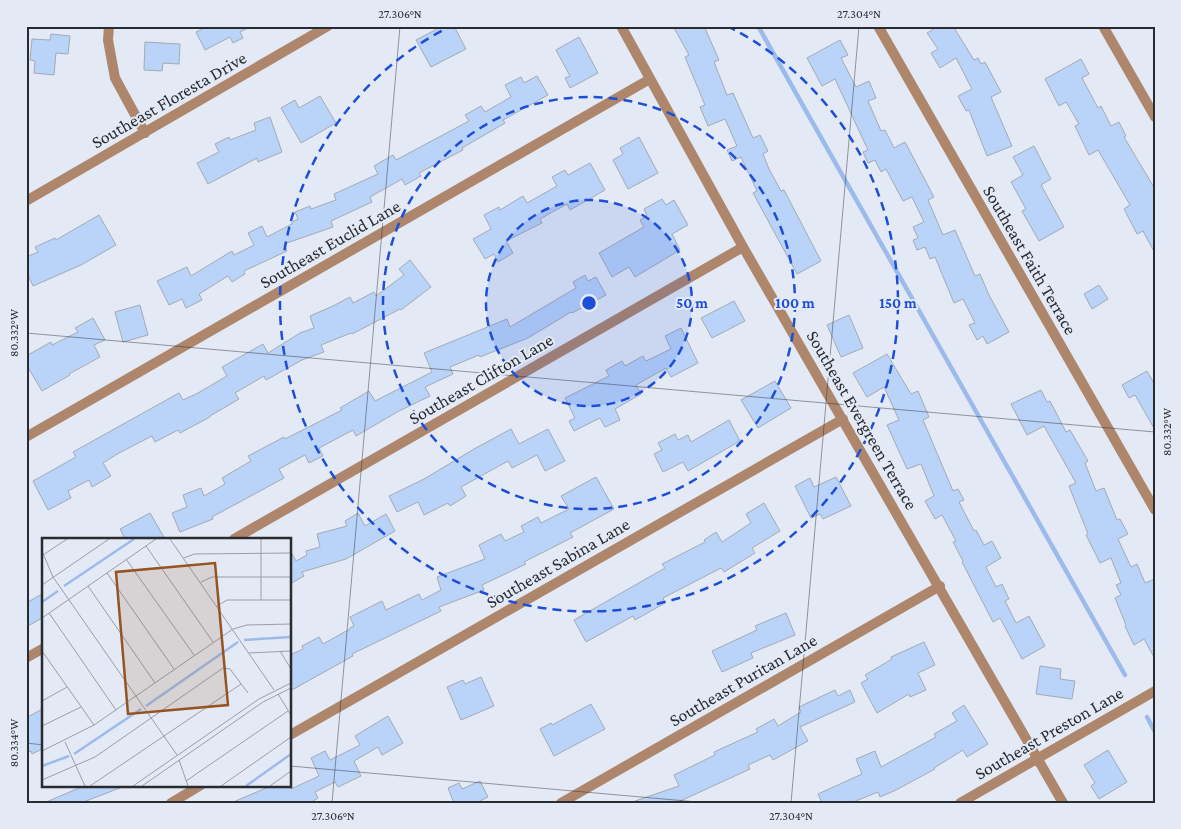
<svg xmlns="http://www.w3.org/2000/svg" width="1181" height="829" viewBox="0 0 1181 829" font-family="'Crimson Pro',serif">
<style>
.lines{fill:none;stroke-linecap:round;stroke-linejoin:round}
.stream{stroke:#9cbbea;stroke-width:4.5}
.building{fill:#b9d3f9;stroke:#a3aab5}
.minor{stroke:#ae866c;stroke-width:10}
.tertiary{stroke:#ae866c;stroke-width:10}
.ticks{fill:none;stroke:#282b2f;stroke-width:1;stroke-opacity:0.45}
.ring{fill:none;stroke:#1d4ed8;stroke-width:2.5;stroke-dasharray:9 6}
.labels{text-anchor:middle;stroke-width:4;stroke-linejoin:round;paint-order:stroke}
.street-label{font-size:18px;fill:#282b2f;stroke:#e3eaf5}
.inset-river{fill:none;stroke:#9cbbea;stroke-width:2.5}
.inset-road{fill:none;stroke:#989ea6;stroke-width:1}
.view{fill:#955320;fill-opacity:0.15;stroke:#955320;stroke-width:2.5}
.inset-edge{fill:none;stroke:#282b2f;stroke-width:2.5}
.centre{fill:#1d4ed8;stroke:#e3eaf5;stroke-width:2.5}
.ring-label{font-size:15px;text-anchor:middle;font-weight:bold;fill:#1d4ed8;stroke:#e3eaf5;stroke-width:4;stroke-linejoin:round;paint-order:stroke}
.neatline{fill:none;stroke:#282b2f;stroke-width:2}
.ticks-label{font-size:12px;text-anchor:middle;fill:#282b2f}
</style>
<rect width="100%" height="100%" fill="#e3eaf5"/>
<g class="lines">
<path class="stream" d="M758 26 1125 675
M1147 717 1155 732"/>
</g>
<path class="building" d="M208 26H252L240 32 243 38 233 43 230 37 205 50 196 32Z
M435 26H454L466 49 431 67 416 40 437 29Z
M673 26H704L719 60 714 62 727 95 733 93 753 138 760 135 768 151 763 154 769 169 781 191 784 190 821 261 797 274 753 193 757 191 741 157 732 161 727 150 737 146 725 119 708 126 700 107 705 105 685 57 689 55Z
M938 26H953L974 60 978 58 981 64 985 62 1001 92 991 97 1012 146 987 156 969 110 966 111 958 96 972 89 956 58 940 68 931 53 938 49 927 33Z
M51 34 70 36 68 54 56 53 54 75 34 73 35 61 30 60 32 39 50 40Z
M579 37 598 73 570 88 565 78 570 76 556 50Z
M840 40 848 55 841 58 856 87 869 81 876 98 868 101 881 131 885 130 894 148 905 142 934 197 928 200 943 235 955 230 975 276 980 274 989 295 1009 332 987 344 983 336 977 340 969 325 975 323 963 299 954 303 935 257 930 259 925 247 917 250 913 240 918 238 913 227 924 222 912 197 903 201 886 169 881 172 875 160 868 163 863 152 868 150 835 79 822 86 807 58Z
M145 42 180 44 179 64 163 63 162 71 144 70Z
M1081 59 1089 74 1082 78 1098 108 1101 106 1111 126 1119 122 1126 136 1124 137 1155 189V253L1143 231 1137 234 1124 209 1130 205 1098 150 1089 155 1075 126 1079 124 1066 102 1059 106 1045 79Z
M537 76 548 95 503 120 505 123 462 148 463 150 419 173 421 176 405 185 402 179 370 197 372 202 331 221 333 227 284 244 287 251 244 271 245 274 232 282 228 276 199 294 202 300 186 308 182 299 169 305 157 281 187 267 191 276 232 251 234 255 254 245 248 233 262 226 267 237 292 224V222L298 219 295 212 310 206 311 209 336 200 334 194 378 174 374 166 393 155 396 160 469 121 465 115 481 106 485 112 511 97 505 85 521 77 524 83Z
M320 96 336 123 301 143 281 108 295 100 299 108Z
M270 117 282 152 258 162 257 158 208 184 197 163 219 152 215 144 229 137 230 140 256 130 254 123Z
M639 137 658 173 628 189 613 160 623 154 620 148Z
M1034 146 1051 179 1041 185 1064 227 1039 241 1022 211 1026 209 1011 182 1023 175 1013 157Z
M590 163 605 190 570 210 567 204 540 219 542 223 506 241 513 253 498 262 494 254 485 259 473 239 491 229 484 215 499 207 500 210 523 196 527 203 557 186 552 177 565 170 568 175Z
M662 199 666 205 674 200 688 225 672 234 680 250 635 277 629 267 612 277 599 253 644 227 640 220 647 216 644 209Z
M99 215 116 245 81 265 33 286 26 270V257L38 252 35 247 55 238 56 240Z
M410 260 431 287 401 310 400 309 352 334 351 333 321 345 324 352 302 360 266 380 264 376 235 393 239 399 210 416V417L180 433 178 430 155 442 152 436 119 453 103 463 111 476 92 487 89 480 68 491 71 498 48 510 33 481 76 457 73 452 179 393 183 400 198 393 227 376 222 367 263 344 268 353 300 333 314 328 310 316 333 306 350 297 353 303 374 292 376 296 404 275 399 269Z
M585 275 588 281 596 277 606 295 572 313 571 312 528 338 480 357 479 355 450 367 453 374 425 387 430 396 399 411 356 436 353 430 319 448 323 456 309 463 305 455 279 469 284 478 212 517 213 519 180 532 172 513 187 507 183 495 201 488 204 496 225 484 222 478 251 461 248 456 284 437 285 439 342 410 340 408 369 391 375 401 432 372 424 353 507 319 510 327 576 288 573 282Z
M1099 285 1108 299 1092 309 1084 294Z
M734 301 745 321 712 338 701 318Z
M140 305 148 335 123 342 115 312Z
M849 315 863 348 841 357 827 325Z
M93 318 105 340 94 345 100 357 69 374 70 375 42 391 26 364V356L51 342 52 345 78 332 75 328Z
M681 328 698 363 671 377 666 368 636 385 641 394 615 409 620 420 605 427 600 418 574 431 569 421 575 418 565 398 609 376 606 370 622 361 625 366 643 356 646 361 671 349 665 336Z
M887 354 911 394 918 391 929 417 923 420 953 491 958 489 964 500 959 502 974 531 976 530 984 545 992 541 1001 558 986 567 996 587 1002 584 1009 599 1005 601 1016 623 1029 616 1045 646 1022 659 1000 618 993 622 962 562 963 561 953 542 956 541 942 515 935 519 925 501 934 496 921 464 907 469 887 425 899 420 884 387 867 397 853 373Z
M1147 371 1155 385V430L1135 395 1129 398 1122 385Z
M775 381 791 408 758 428 741 400Z
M1041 390 1047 402 1050 401 1066 432 1070 430 1088 461 1085 463 1096 491 1104 488 1117 520 1120 519 1128 534 1118 539 1131 567 1137 564 1145 583 1155 579V659L1144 639 1134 645 1125 626 1126 625 1115 598 1121 595 1116 585 1121 583 1111 558 1100 563 1086 535 1088 534 1069 486 1076 483 1044 426 1027 435 1011 404Z
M729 420 740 441 688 471 683 462 663 472 654 454 662 450 658 443 675 434 678 440 688 435 691 442Z
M511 429 519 444 548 429 565 461 545 471 537 455 512 468 508 461 461 487 466 496 450 506 448 503 424 515 418 502 397 512 389 496 424 479 474 449Z
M596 477 614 509 570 533 573 537 524 562 526 564 482 585 484 590 439 607 441 611 352 654 353 656 290 691V655L303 649 302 646 319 637 323 644 350 629V628L354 626 350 617 382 601 386 610 419 594 422 600 441 590 437 577 485 559 479 545 501 534 505 541 524 532 521 526 538 517 541 523 569 509 561 496Z
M836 477 851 506 823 519 820 514 811 518 795 486 810 478 814 487Z
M764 503 780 531 752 548 755 553 724 572 721 568 663 598 665 603 635 620 633 616 586 642 574 620 665 568 662 564 705 542 704 540 716 532 722 542 751 523 746 514Z
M150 513 165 539H125L120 529Z
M358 513 365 526 386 514 395 531 346 559 302 572 304 576 290 584V550L296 561 307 555 306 551 320 547 317 534 347 526 345 521Z
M44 593V617L26 627V603Z
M786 613 795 635 751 653 753 658 722 672 712 651 757 630 755 626Z
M924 642 935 665 918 673 926 690 910 697 909 694 877 713 861 683 868 679 865 675 892 659 891 657Z
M1040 666 1061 669 1060 679 1075 681 1072 699 1036 694Z
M481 677 494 706 461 720 447 687 463 680 465 684Z
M835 690 838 696 850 690 855 702 800 727 808 741 773 760 770 755 748 765 750 769 676 803H635V801L679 786 674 775 715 755 714 752 758 732 756 729 774 719 778 726 801 712 799 707Z
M591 704 605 729 554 756 540 729 551 723 552 725Z
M964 705 988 744 967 757 963 750 934 768 935 769 896 790 880 797 878 792 851 803H822L818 794 862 774 856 759 875 751 881 767 936 737 934 734 957 721 952 713Z
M44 708V748L32 754 31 751 26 753V718Z
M388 716 403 743 382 755 378 747 354 761 361 776 338 787 335 782 315 792 318 798 310 803H231L273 785H290L291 789 319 776 311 758 325 751 330 760 360 745 355 736Z
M1108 750 1127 782 1099 799 1091 786 1095 783 1084 765Z
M480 781 488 797 476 803H454L448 788 459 783 462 789Z
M86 785 125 786 81 803H44Z"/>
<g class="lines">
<path class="minor" d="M109 26 108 40 115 78 145 133
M621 26 743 247 1063 803
M878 26 1155 510
M1103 26 1155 117
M26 437 650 79
M234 539 743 247
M26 658 44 648
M290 735 843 419
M171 803 201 785
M561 803 940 586
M960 803 1155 691"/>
<path class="tertiary" d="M26 201 328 26"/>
</g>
<path class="ticks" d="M26 333 1155 432M26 743 44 745M290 766 709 803M332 803 400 26M791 803 859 26"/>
<circle cx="589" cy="303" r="103" fill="#1d4ed8" fill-opacity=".12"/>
<g class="ring">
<circle cx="589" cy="303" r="103"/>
<circle cx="589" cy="303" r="206"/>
<path d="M727 26A309 309 0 1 1 451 26"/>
</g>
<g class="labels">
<g class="street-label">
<text transform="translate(169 100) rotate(-30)" y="6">Southeast Floresta Drive</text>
<text transform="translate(330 244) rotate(-30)" y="6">Southeast Euclid Lane</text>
<text transform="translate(1030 260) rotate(60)" y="6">Southeast Faith Terrace</text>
<text transform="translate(481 379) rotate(-30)" y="6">Southeast Clifton Lane</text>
<text transform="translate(862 420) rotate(60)" y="6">Southeast Evergreen Terrace</text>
<text transform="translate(558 563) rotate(-30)" y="6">Southeast Sabina Lane</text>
<text transform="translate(743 680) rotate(-30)" y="6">Southeast Puritan Lane</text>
<text transform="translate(1049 733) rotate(-30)" y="6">Southeast Preston Lane</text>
</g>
</g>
<g transform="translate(42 538)">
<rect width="249" height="249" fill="#e3eaf5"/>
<path class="inset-river" d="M22 48 92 1M0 64 16 53M202 102 249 99M104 168 196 104M32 216 99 171M0 228 27 218M204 248 249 216"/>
<path class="inset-road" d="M128 1 232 152M219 1V62M104 8 171 104M0 13 11 39 135 217M1 17 25 1M142 20 152 16 249 15M84 21 152 117M65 35 132 131M159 44 170 39H249M0 47 67 1M46 48 113 145M175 68 185 62H249M7 75 74 172M0 80 114 1M0 113 52 187M238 113 249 131M207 115 249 113M236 156 249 177M0 163 25 149M0 188 39 169M23 204 43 248M0 213 52 187 191 91 205 87 249 86M137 222 146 248M0 242 53 219 181 130 188 131 206 155M144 243 246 173M48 248 199 146M91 248 217 161 249 145M100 248 221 164 249 150M179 248 249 199M228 248 249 233"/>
<path class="view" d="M173 25 186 167 86 176 74 34Z"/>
<rect width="249" height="249" class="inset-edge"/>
</g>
<circle cx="589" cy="303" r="8" class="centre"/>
<g class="ring-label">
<text x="692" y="308">50 m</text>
<text x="795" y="308">100 m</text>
<text x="898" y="308">150 m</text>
</g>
<rect width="1181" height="829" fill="none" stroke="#e3eaf5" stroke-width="55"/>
<rect x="28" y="28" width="1126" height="774" class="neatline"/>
<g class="ticks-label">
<text x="400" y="18">27.306°N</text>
<text x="859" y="18">27.304°N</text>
<text transform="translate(14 333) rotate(-90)" y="4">80.332°W</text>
<text transform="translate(1167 432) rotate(-90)" y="4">80.332°W</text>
<text transform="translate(14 743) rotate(-90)" y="4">80.334°W</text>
<text x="333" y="820">27.306°N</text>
<text x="791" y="820">27.304°N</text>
</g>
</svg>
